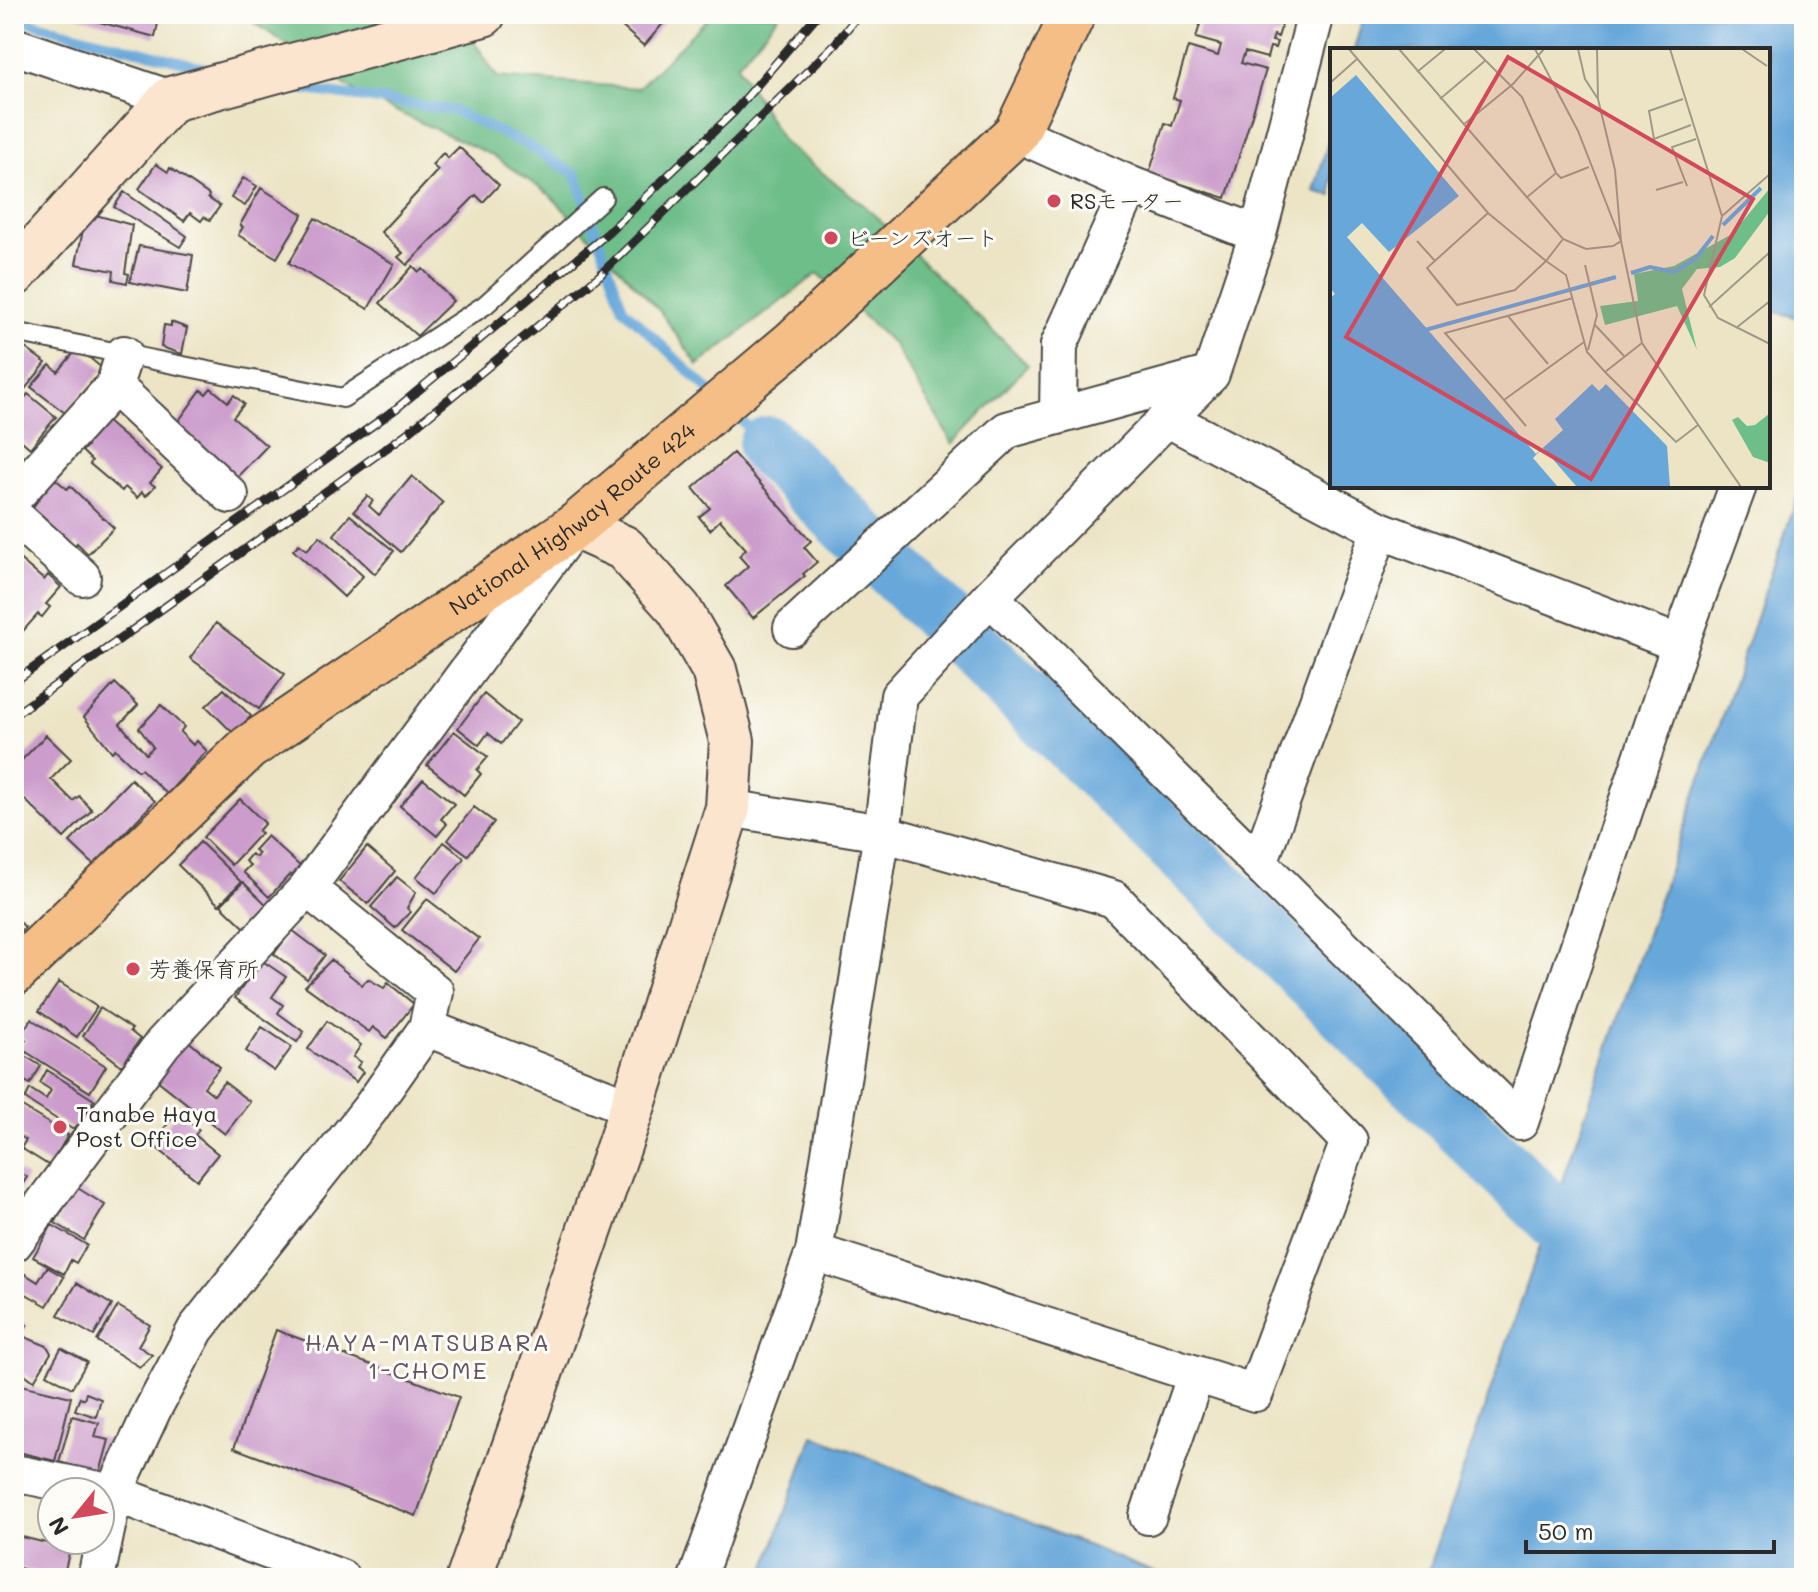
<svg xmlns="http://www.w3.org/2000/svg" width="1818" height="1592" viewBox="0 0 1818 1592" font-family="Mali,'Klee One',sans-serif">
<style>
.forest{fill:#6ebe89;stroke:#4c745a;stroke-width:2}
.water{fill:#67a7da;stroke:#496982;stroke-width:2}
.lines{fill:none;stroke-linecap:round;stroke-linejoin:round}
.stream{stroke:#67a7da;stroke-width:10}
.river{stroke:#67a7da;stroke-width:60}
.building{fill:#cc9dcc}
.lane-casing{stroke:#484742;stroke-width:22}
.street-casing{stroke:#484742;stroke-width:40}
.secondary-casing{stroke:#484742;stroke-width:48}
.highway-casing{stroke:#484742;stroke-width:48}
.lane{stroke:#fff;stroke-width:18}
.street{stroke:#fff;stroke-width:36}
.secondary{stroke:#fbe5cf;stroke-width:44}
.highway{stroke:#f6be87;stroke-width:44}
.rail-casing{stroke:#2b2b2b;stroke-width:9}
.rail{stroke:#fdfcf7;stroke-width:6;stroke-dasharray:18;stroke-linecap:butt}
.poi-dot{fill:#d1495b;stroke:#fdfcf7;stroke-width:3}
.labels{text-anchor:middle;stroke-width:6;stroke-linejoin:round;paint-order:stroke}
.poi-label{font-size:22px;fill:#2b2b2b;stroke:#fdfcf7;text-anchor:start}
.street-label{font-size:22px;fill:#2b2b2b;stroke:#fdfcf7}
.neighbourhood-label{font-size:24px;letter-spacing:2px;fill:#635363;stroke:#fdfcf7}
.inset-river{fill:none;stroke:#67a7da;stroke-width:4}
.inset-road{fill:none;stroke:#9f9a87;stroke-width:2}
.view{fill:#d1495b;fill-opacity:0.15;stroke:#d1495b;stroke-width:4}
.inset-edge{fill:none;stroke:#2b2b2b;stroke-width:4}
</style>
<rect width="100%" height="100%" fill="#fdfcf7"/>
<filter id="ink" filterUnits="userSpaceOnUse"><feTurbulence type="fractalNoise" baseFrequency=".0125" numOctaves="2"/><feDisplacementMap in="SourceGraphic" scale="16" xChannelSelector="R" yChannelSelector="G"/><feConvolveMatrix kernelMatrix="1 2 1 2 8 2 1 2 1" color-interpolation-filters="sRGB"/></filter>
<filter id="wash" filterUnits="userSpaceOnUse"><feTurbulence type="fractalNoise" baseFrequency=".006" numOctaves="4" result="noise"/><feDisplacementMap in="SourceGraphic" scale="32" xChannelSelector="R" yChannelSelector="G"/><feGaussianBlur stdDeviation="1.8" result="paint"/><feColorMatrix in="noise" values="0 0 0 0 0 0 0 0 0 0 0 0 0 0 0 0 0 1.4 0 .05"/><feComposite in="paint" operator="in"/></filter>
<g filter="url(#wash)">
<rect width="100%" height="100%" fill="#ece4c5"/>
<path class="forest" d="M242 14H457L497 77 638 88 712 14H780L737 65 784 143 865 206 1028 365 953 444 894 345 818 273 698 365 659 310 550 195 492 155 360 95Z"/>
<path class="water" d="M1364 14H1804V320L1768 309V50H1354Z
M1332 128V196L1314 191Z
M1804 478V1578H1426Z
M813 1435 1168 1578H762Z"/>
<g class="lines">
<path class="stream" d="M14 18 213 70
M279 86 452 110 529 146 576 175 623 308 716 397
M730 410 768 446"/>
<path class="river" d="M768 446 1563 1226"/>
</g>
<g id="blocks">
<path class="building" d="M70 14H160L155 37Z
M614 14H671L644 46 611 17Z
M1203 14H1246L1282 25 1278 37 1274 35 1272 41 1277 42 1275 48 1270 47 1267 58 1245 52 1241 63 1266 70 1226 198 1149 174 1165 123 1172 126 1180 100 1173 98 1188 47 1218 56 1221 45 1196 38Z
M459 147 499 185 483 202 476 195 407 265 398 257 403 253 381 232 438 170 432 165 443 153 448 158Z
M156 164 168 172 170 168 209 195 208 198 220 206 210 220 204 217 201 221 190 213 184 221 139 189Z
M243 178 257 186 245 206 231 198Z
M261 188 303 214 277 258 238 235 243 227 240 225Z
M124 192 187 236 180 247 114 207Z
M92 214 132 225 125 273 129 274 127 283 113 280 114 271 76 264 85 220Z
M315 218 394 264 368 309 289 263Z
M139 246 193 255 187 293 130 282Z
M413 266 419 272 423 269 453 301 417 336 380 303Z
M171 322 187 328 182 354 161 347 164 325 171 326Z
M14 340 46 363 17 399 14 396Z
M78 348 103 369 65 413 31 387 50 365 58 372Z
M211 388 228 402 234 395 244 404 233 417 267 446 237 477 175 426 201 390 206 394Z
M28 394 56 417 30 448 14 434V410Z
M106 421 162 469 150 483 155 486 146 496 142 492 137 498 125 487 122 491 90 464 92 461 82 451 87 446 83 442Z
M733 453 811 541 804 547 817 562 803 574 805 576 753 618 726 586 748 566 739 556 746 549 720 520 710 530 699 517 710 508 693 488Z
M412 476 443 503 401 552 354 511 367 496 373 501 369 506 379 515Z
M54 478 67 489 70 486 114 528 88 554 77 543 69 551 40 526 46 519 33 507Z
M350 515 394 551 375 574 334 535Z
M320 536 363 576 344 597 293 550 299 544 307 550Z
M14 549 19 553 16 556 44 580 48 575 61 587 46 604 50 607 42 617 38 614 23 631 14 623Z
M216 623 285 674 259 709 190 658Z
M115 683 138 705 120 724 146 754 153 747 139 728 161 705 184 727 180 732 193 745 197 741 207 751 167 794 141 769 138 771 115 749 112 752 84 717Z
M224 689 251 716 234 734 206 706Z
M484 694 518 722 501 744 488 733 479 745 458 728Z
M454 731 488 757 477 770 481 774 464 795 427 765Z
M46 735 71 759 51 779 73 801 79 796 92 810 64 838 14 789 17 765Z
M131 779 155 801 94 865 70 842Z
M423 779 454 804 441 819 447 824 437 836 400 806Z
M240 799 265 823 258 831 261 833 231 865 203 837Z
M474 807 494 822 468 855 448 840Z
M267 836 302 868 294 877 290 874 269 897 243 872 250 865 245 861 251 854 256 857 259 853 254 850Z
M200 842 241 882 219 905 178 865Z
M444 842 464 858 436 893 416 877Z
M367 847 395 871 368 904 339 881Z
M397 877 416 892 407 908 410 912 395 928 371 907Z
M243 882 268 906 246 929 221 905Z
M427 899 479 939 454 971 402 930Z
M14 917 25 927 18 935 14 931Z
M292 930 325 955 307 979 274 954Z
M261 960 286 977 272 997 283 1005 278 1013 304 1032 297 1042 235 998Z
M331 960 362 985 368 979 384 988 388 983 414 1004 387 1038 373 1027 369 1032 305 986Z
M59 982 97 1007 77 1037 39 1011Z
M100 1008 132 1029 130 1031 140 1039 122 1066 83 1036Z
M31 1019 106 1066 90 1092 20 1048 26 1040 20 1036Z
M327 1021 361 1045 353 1057 361 1062 357 1067 363 1072 356 1082 308 1049Z
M262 1027 292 1047 274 1071 246 1051Z
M187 1040 220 1067 204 1087 214 1095 224 1082 250 1102 225 1134 156 1079Z
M14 1049 41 1066 30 1084 23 1080 16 1091Z
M47 1070 94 1100 77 1128 72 1129 25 1099 30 1089 46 1099 51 1090 40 1083Z
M14 1102 68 1135 50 1166 21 1148 26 1140 14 1132Z
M177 1112 199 1130 195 1135 218 1154 197 1180 152 1144Z
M14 1169 27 1177 14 1198Z
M76 1187 105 1205 84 1240 55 1223Z
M52 1225 87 1245 76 1263 71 1260 64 1274 33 1257Z
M47 1267 64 1277 47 1306 14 1287 17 1269 38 1282Z
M77 1283 112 1305 94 1336 58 1315Z
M118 1306 150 1325 138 1346 152 1355 140 1367 97 1341Z
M14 1317 27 1325 14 1345Z
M276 1330 459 1397 416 1516 234 1448Z
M25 1337 47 1346 51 1353 34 1381 23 1373 19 1380 14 1377V1355Z
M61 1348 87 1362 72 1388 47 1374Z
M21 1385 71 1397 55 1461 14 1451V1401L17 1402Z
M86 1393 101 1399 96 1417 75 1410 80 1397 84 1399Z
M72 1416 99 1423 95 1437 109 1440 100 1473 59 1462Z
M14 1535 70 1549 63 1578 14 1567Z"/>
</g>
</g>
<g filter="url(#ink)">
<use href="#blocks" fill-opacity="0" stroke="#484742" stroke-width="2"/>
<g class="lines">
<defs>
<path id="lane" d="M14 332 343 398 485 305 603 198"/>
<path id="street" d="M14 46 171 99
M1016 133 1131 185 1258 234 1316 14
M114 386 230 495
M1058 415 1059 345 1131 185
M14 497 114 386 124 354
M14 516 82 577
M990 597 1520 1122 1680 644 1380 530 1170 420
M792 628 1007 430 1211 374
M1680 644 1738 486
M1259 863 1380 530
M307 888 435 992 427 1028 632 1108
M14 1243 163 1043 307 888 562 543
M814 1252 1255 1393 1349 1141 1114 899 882 833 899 696 990 597 1211 374 1258 234
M14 1473 114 1493 341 1578
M1148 1516 1196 1374
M96 1578 114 1493 153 1409 196 1329 370 1109 427 1028
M697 1578 814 1252 882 833 728 808"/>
<path id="secondary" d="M14 274 171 99 483 14
M469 1578 632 1108 728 808 732 741 714 670 679 609 624 548 575 526"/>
<g id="highway">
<path id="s1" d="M14 973 248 748 575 526 793 342 1016 133 1073 14"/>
</g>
</defs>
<use href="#lane" class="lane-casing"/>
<use href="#street" class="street-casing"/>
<use href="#secondary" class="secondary-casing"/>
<use href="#highway" class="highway-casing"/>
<use href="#lane" class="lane"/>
<use href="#street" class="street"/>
<use href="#secondary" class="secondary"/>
<use href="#highway" class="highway"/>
<defs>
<path id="rail" d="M14 682 397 408 608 233 734 112 818 14
M14 715 406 434 600 275 835 44 859 14"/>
</defs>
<use href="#rail" class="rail-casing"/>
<use href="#rail" class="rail"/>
</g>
</g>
<g class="poi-dot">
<circle cx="1054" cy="201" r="8"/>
<circle cx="831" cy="238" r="8"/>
<circle cx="133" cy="969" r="8"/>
<circle cx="60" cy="1127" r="8"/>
</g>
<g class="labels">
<g class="poi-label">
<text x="1070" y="209">RSモーター</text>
<text x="847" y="246">ビーンズオート</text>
<text x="149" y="977">芳養保育所</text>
<text x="76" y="1122">Tanabe Haya<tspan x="76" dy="25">Post Office</tspan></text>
</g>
<g class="street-label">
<text dy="8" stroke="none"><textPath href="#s1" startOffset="722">National Highway Route 424</textPath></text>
</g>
<g class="neighbourhood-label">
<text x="428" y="1351">HAYA-MATSUBARA<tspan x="428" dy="28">1-CHOME</tspan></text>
</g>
</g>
<g transform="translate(1330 48)">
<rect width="440" height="440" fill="#ece4c5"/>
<path d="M440 140V163L405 210 390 219 367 221 352 241 367 302 347 258 275 277 270 258 308 253 304 226 344 218 402 186ZM440 365V415L423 409 402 372 408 369 417 378 425 377Z" fill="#6ebe89"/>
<path d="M26 27 129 148 59 204 32 175 17 189 206 406 233 382 225 371 262 336 269 343 276 336 337 398 340 439H0V250L5 246 0 240V50Z" fill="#67a7da"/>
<path d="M213 400 247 439H228L203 410Z" fill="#ece4c5"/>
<path class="inset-river" d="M393 177 431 140M301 225 320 219 344 224 365 211 383 188M95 282 286 229"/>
<path class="inset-road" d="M19 1 158 165 216 213 233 191M69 1 233 191 256 201 283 198 291 193 248 83 205 1M144 1 192 49 226 125M248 1 255 31 268 51M267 1 268 51 285 122 291 193 312 295 411 439M340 1 392 168 374 247 388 270 440 296M412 1 437 18M87 24 115 1M0 35 27 11M110 51 156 12M353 51 319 63 324 91 361 77M133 77 183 36 214 1M357 138 342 99 366 91M326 142 353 134M196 150 226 125 231 130 259 119M158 165 97 220 127 257 185 242 216 213 236 227 257 304 275 324M392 168 440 126M87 193 105 213M255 217 267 267 258 302M243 250 115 285 174 352 254 294M379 259 440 204M178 268 218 316M265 277 294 308M406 280 440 253M312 295 275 324 346 394 368 377M174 352 196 378"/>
<path class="view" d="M178 9 423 151 261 431 16 289Z"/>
<rect width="440" height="440" class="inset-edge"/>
</g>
<rect width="1818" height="1592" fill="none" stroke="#fdfcf7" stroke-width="48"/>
<g transform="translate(76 1516) rotate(240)"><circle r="38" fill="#fdfcf7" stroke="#a9a8a5" stroke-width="2"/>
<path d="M0-6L14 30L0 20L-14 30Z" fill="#d1495b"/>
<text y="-12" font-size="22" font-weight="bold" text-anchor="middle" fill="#2b2b2b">N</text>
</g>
<path d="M1526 1540v12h248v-12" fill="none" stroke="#2b2b2b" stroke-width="4"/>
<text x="1538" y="1540" font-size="24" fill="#2b2b2b" stroke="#fdfcf7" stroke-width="6" paint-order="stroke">50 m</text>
</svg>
